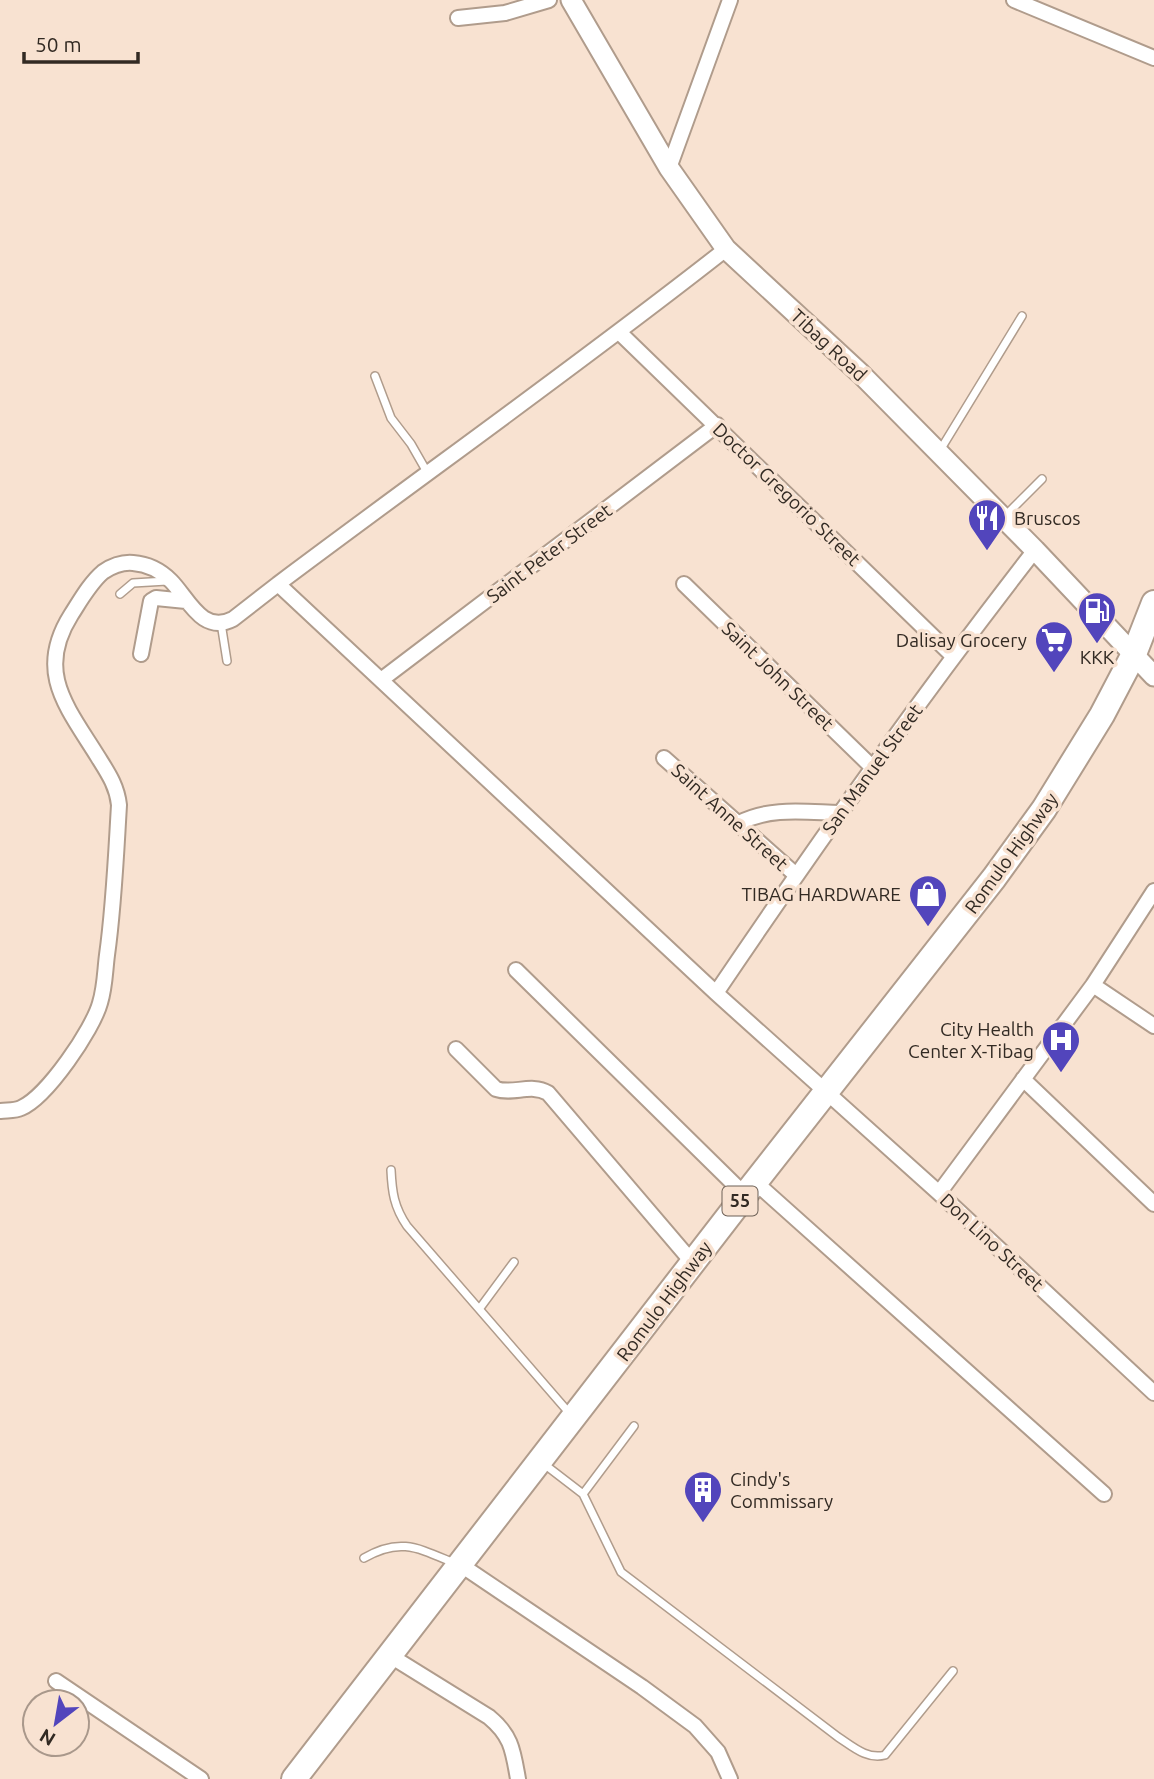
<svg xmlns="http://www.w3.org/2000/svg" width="1154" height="1779" viewBox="0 0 1154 1779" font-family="Ubuntu,sans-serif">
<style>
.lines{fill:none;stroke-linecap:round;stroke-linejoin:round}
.lane-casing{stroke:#b09c8c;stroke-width:10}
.street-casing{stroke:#b09c8c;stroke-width:18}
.secondary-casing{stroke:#b09c8c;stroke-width:23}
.highway-casing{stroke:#b09c8c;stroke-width:28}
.lane{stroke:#fff;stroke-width:7}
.street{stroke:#fff;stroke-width:14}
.secondary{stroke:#fff;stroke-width:19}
.highway{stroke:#fff;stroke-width:24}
.labels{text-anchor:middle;stroke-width:7;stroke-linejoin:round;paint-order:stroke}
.shield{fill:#f8e2d1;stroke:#6d6157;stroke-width:2}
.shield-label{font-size:18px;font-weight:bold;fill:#322a23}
.street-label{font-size:19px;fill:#322a23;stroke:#f8e2d1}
.poi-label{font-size:19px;fill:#322a23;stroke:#f8e2d1;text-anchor:end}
</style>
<rect width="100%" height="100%" fill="#f8e2d1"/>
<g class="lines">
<defs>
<path id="lane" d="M375 376 391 418 411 444 427 472
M939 452 1022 316
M1004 517 1042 479
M120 594 133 583 167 581
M221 623 227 661
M391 1170C392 1192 394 1207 407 1226L571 1415
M480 1308 514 1262
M544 1464 583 1494 621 1572 838 1737C852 1746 867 1760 885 1755L953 1671
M583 1494 634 1426
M364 1558C400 1537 418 1548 454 1563"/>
<path id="street" d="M1014 0 1154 58
M458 18 505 13 549 0
M669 168 730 0
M620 333 953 656
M278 584C427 472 580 364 726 249
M684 584 872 767
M141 654 151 601 156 598 186 601
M381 680 717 425
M664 758 796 875
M739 823C770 807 804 812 839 813
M516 970 745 1195
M1093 985 1154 1026
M716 993C818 842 923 694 1035 550
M456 1049 496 1089C513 1095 531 1083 548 1093L693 1263
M1023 1079 1154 1204
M0 1111C7 1110 15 1111 21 1108 47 1097 93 1029 100 1003 105 987 105 970 107 955 114 905 116 855 119 805 117 786 108 773 98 757 67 707 35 672 71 615 80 601 90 583 103 572 112 566 122 562 133 563 147 564 161 571 171 581 188 598 202 635 233 619L278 584 716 993 939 1193 1154 1393
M755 1182 1104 1494
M939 1193 1093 985 1154 891
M461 1565 642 1687 695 1726 718 1752 730 1779
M389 1655 489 1717C512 1736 513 1751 518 1779
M56 1681 201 1779"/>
<path id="secondary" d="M571 0 669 168 726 249 861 374 1035 550 1154 676"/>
<path id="highway" d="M294 1779 745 1195 994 878 1044 809 1102 715 1134 654 1154 603"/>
</defs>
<use href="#lane" class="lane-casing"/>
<use href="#street" class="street-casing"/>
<use href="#secondary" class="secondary-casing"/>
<use href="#highway" class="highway-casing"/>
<use href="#lane" class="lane"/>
<use href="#street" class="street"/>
<use href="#secondary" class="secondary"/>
<use href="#highway" class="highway"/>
</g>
<defs>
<symbol id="restaurant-pin" viewBox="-11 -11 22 30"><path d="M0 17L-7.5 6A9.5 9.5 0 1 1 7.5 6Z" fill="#5245bc" stroke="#f8e2d1"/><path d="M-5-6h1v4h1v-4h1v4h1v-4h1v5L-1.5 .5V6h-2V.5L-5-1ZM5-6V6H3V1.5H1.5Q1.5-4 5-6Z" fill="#fff"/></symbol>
<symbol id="fuel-pin" viewBox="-11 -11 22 30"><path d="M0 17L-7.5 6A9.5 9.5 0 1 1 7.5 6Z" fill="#5245bc" stroke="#f8e2d1"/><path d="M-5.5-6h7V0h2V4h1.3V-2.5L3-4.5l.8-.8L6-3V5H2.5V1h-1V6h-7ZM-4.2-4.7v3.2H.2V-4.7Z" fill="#fff"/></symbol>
<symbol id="supermarket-pin" viewBox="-11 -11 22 30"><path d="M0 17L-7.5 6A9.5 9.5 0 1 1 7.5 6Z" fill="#5245bc" stroke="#f8e2d1"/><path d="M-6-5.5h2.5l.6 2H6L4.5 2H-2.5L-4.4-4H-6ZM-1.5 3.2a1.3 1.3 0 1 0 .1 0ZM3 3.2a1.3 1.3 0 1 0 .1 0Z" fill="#fff"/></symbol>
<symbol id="shop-pin" viewBox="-11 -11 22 30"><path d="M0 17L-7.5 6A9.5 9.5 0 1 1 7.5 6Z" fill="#5245bc" stroke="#f8e2d1"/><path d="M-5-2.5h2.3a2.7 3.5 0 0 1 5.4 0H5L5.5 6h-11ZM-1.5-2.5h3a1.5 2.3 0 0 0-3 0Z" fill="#fff"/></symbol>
<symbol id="hospital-pin" viewBox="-11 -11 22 30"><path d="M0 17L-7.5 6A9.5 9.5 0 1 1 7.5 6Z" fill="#5245bc" stroke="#f8e2d1"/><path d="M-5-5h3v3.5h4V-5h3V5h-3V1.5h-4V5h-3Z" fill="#fff"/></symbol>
<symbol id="building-pin" viewBox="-11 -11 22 30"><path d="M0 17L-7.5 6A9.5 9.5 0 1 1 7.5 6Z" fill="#5245bc" stroke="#f8e2d1"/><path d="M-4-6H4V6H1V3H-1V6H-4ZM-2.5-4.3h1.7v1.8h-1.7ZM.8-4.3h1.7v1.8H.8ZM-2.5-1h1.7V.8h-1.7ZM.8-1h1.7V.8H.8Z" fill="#fff"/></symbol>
</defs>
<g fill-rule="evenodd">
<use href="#restaurant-pin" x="965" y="496" width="44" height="60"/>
<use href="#fuel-pin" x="1075" y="589" width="44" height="60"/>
<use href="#supermarket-pin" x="1032" y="618" width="44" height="60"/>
<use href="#shop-pin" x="906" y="872" width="44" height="60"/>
<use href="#hospital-pin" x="1039" y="1018" width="44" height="60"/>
<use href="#building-pin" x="681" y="1468" width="44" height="60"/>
</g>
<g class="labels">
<rect class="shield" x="722.5" y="1186.5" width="35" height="29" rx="5"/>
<g class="shield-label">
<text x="740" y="1207">55</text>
</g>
<g class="street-label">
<text transform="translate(829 345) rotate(43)" y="7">Tibag Road</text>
<text transform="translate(787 494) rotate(44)" y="7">Doctor Gregorio Street</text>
<text transform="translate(549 553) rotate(-37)" y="7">Saint Peter Street</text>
<text transform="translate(778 676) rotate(44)" y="7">Saint John Street</text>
<text transform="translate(872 769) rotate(-54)" y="7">San Manuel Street</text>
<text transform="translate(730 817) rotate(42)" y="7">Saint Anne Street</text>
<text transform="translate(1011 853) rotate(-54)" y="7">Romulo Highway</text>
<text transform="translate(992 1242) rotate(43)" y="7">Don Lino Street</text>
<text transform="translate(664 1301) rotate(-53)" y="7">Romulo Highway</text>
</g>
<g class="poi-label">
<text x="1014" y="525" text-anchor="start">Bruscos</text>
<text x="1027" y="647">Dalisay Grocery</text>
<text x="1097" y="664" text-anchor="middle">KKK</text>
<text x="901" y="901">TIBAG HARDWARE</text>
<text x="1034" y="1036">City Health<tspan x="1034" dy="22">Center X-Tibag</tspan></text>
<text x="730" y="1486" text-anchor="start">Cindy's<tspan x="730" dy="22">Commissary</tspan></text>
</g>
</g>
<g transform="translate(56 1723) rotate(211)"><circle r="33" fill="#f8e2d1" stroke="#a9988b" stroke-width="2"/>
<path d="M0-5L12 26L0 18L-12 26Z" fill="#5245bc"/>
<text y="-10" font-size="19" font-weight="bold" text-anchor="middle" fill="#322a23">N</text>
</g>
<path d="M24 52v10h114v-10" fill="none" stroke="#322a23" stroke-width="3.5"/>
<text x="35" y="52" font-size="21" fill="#322a23" stroke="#f8e2d1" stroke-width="5" paint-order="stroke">50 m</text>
</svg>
